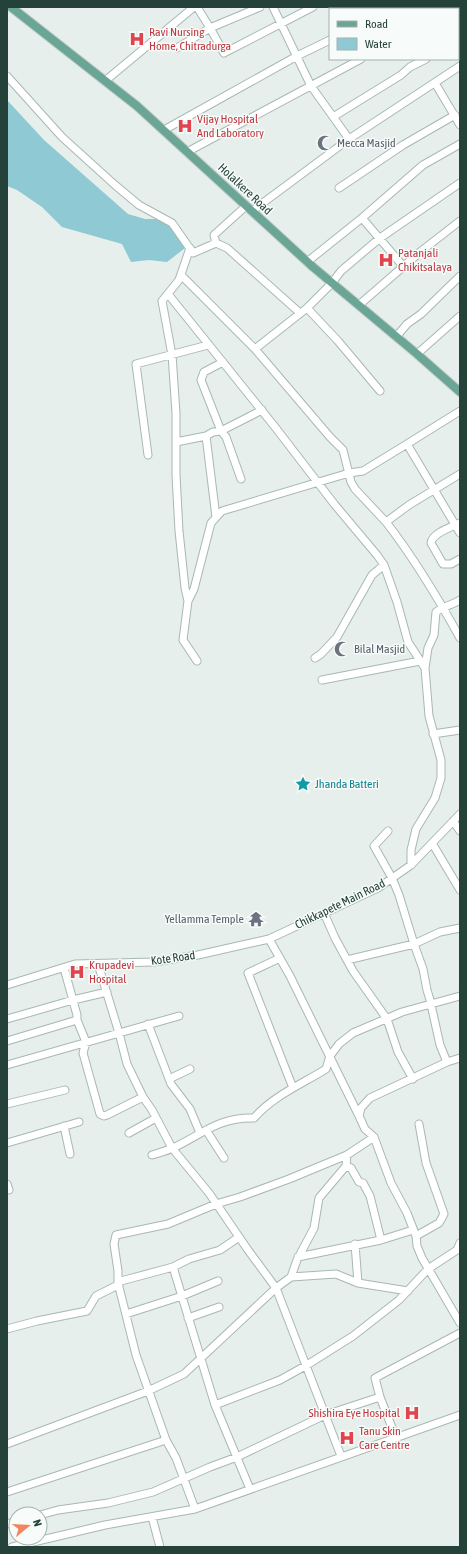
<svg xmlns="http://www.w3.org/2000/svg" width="467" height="1554" viewBox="0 0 467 1554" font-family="'Asap Condensed',sans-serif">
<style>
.water{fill:#8ec9d4}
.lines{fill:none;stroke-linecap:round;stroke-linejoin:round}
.minor-casing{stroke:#a8b8b2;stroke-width:9}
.major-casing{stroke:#c2cac8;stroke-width:10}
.minor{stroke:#fff;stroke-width:7}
.major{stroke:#6aa596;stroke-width:8}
.labels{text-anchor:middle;stroke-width:3;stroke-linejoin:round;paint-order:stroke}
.health-label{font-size:12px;fill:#be3a42;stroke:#f7fbf9;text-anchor:start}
.worship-label{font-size:12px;fill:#5b616d;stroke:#f7fbf9;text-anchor:start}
.street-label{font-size:12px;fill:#24423a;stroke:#f7fbf9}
.culture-label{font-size:12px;fill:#0d838f;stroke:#f7fbf9;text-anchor:start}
</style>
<rect width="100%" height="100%" fill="#e6efeb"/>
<path class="water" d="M7 100 44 140 128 214 145 219H159L166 222 180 239 185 248 167 262 149 260 131 262 122 244 62 227 42 207 17 190 7 186Z"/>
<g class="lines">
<defs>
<path id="minor" d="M197 7 210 28 260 7
M273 7 311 86 349 139
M391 9 395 7
M455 9 458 7
M458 38 460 37
M177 48 210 28 224 53 313 7
M7 76 62 137 115 185 139 205 172 223 193 253 216 243 227 248 300 313
M105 81 194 7
M435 83 460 125
M333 117 401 75 410 67 426 59
M164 130 297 56 330 40
M187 152 361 59
M460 183 380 238 341 271 332 283 307 308 255 349 330 437 343 450 351 482 355 489 386 522 409 505 460 474
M339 188 403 145 455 115
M252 211 349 139 460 66
M362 218 403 266
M216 243 214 235 246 206
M190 248 179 280 162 301 172 355 176 413V475L179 531 185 588 188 601 183 640 197 661
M307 262 362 218 423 165 460 144
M181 275 255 349
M168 294 275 427 335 505 377 555 384 565 397 602 408 642 425 668
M359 305 420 252 460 221
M307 308 338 341 380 391
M396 337 407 324 421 314 460 276
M417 354 460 316
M223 362 204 372 201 380 221 431 262 410
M176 442 206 436
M407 444 460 411
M148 455 136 364 208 345
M216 517 206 436 213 432 221 431 226 437 241 479
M386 522C414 558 438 598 460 638
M460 523C452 527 432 533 431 543L443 564H451L460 559
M188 601 194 589 211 523 222 511 349 473 363 471 407 444 460 533
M315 658 321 654 337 637 372 575 384 565
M322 680 420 661
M433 734 460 730
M453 821 460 831
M432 843 460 890
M411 865V850L416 829 435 798 441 778V760L429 716 425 668 428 648 434 635 436 612C444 606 452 605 460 600
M324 913 335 938 353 971 387 1019 398 1052 413 1079
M460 928 440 932 414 944 423 969 427 990 430 1000 440 1045 447 1062 370 1098 361 1108 359 1116 365 1129 374 1137 391 1183 407 1213 416 1236 417 1246 422 1258 460 1323
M269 939 290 976 359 1116
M280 958 248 973 293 1088
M347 960 414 944 399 895 392 878 374 846 388 831
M98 964 119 1033 127 1064 143 1097 152 1110 172 1148 209 1193 248 1250 276 1288 341 1456
M64 968 77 1015V1020L86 1042 83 1053 100 1114 104 1116 107 1115 143 1097
M7 985 75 964 154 962 198 955 269 939 378 888 411 865 460 814
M7 1019 73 1000 107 992
M148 1024 171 1084 190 1109 200 1133
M7 1041 77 1020
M447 1062 460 1058
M7 1065 179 1016
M169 1079 190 1069
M7 1104 65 1090
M64 1126 70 1154
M206 1130 224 1158
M129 1133 156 1118
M7 1143 79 1122
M152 1155C158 1153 166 1151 173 1148 203 1134 218 1117 254 1118 273 1096 302 1084 326 1069L330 1056 339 1044 353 1033 402 1012 460 996
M346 1166 351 1168 359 1182 363 1183 370 1196 381 1240
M7 1184 9 1190
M416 1236 439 1223 444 1214 426 1163 419 1124
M355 1244 358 1283
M298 1257 381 1240 413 1230
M173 1267 215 1405 250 1489
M291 1277 336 1274 358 1283 408 1291
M126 1314 182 1296 218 1281
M188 1318 219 1307
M7 1329 37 1321 87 1311 96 1296 116 1286 121 1281 173 1267 189 1259 220 1250 239 1237
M215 1405 280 1380 307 1365 353 1336 399 1300 428 1269 457 1250 460 1243
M396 1438 380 1397 375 1378 460 1333
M7 1444 148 1391 184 1374 276 1288 291 1277 297 1260 314 1228 319 1198 346 1166 347 1155
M7 1492 166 1440
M195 1509 176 1458 166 1440 136 1355 118 1283V1271L114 1244 116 1235 168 1224 216 1204 240 1197 289 1179 347 1155 374 1137
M40 1515 58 1510 108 1503 153 1492 210 1467 237 1457 325 1415 380 1397
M152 1517 160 1547
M7 1524 16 1521
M12 1547 105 1525 195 1509 460 1415"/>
<path id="major" d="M11 7 137 106 313 267 417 354 460 392"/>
</defs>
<use href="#minor" class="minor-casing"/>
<use href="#major" class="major-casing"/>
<use href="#minor" class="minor"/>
<use href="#major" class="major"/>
</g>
<defs>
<symbol id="hospital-bare" viewBox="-9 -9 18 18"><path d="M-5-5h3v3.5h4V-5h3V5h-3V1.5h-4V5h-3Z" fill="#e0444e" stroke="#f7fbf9" stroke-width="2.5" paint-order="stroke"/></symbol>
<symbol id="mosque-bare" viewBox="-9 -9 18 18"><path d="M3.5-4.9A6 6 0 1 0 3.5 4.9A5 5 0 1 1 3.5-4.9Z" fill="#6b7280" stroke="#f7fbf9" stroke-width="2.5" paint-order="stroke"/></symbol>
<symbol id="sight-bare" viewBox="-9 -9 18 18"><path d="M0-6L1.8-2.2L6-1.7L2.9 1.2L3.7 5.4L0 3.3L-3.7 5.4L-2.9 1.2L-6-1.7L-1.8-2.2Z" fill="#0f9aa8" stroke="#f7fbf9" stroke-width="2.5" paint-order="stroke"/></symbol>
<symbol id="temple-bare" viewBox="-9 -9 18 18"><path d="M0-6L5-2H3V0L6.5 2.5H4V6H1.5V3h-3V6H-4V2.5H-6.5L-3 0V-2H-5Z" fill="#6b7280" stroke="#f7fbf9" stroke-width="2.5" paint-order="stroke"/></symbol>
</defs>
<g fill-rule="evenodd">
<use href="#hospital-bare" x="126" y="28" width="22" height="22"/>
<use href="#hospital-bare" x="174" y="115" width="22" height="22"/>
<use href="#mosque-bare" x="314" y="132" width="22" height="22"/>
<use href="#hospital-bare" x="375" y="249" width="22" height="22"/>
<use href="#mosque-bare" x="331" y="638" width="22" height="22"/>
<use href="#sight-bare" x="292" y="773" width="22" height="22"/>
<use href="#temple-bare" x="245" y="908" width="22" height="22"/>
<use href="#hospital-bare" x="66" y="961" width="22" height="22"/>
<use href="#hospital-bare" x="401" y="1402" width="22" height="22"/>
<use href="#hospital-bare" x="336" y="1427" width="22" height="22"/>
</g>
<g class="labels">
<g class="health-label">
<text x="149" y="36">Ravi Nursing<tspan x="149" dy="14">Home, Chitradurga</tspan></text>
<text x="197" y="123">Vijay Hospital<tspan x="197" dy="14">And Laboratory</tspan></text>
<text x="398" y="257">Patanjali<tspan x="398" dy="14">Chikitsalaya</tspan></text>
<text x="89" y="969">Krupadevi<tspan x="89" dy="14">Hospital</tspan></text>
<text x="400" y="1417" text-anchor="end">Shishira Eye Hospital</text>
<text x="359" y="1435">Tanu Skin<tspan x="359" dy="14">Care Centre</tspan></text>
</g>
<g class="worship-label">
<text x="337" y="147">Mecca Masjid</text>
<text x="354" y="653">Bilal Masjid</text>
<text x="244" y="923" text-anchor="end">Yellamma Temple</text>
</g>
<g class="street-label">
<text transform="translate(245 189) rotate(43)" y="4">Holalkere Road</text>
<text transform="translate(340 904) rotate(-26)" y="4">Chikkapete Main Road</text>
<text transform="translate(173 958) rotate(-8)" y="4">Kote Road</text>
</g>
<g class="culture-label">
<text x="315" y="788">Jhanda Batteri</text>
</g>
</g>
<rect width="467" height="1554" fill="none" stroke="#24423a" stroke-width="16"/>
<rect x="329" y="8" width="130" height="52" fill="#f7fbf9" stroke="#a3b1ad"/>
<rect x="337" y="21" width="20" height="6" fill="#6aa596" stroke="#a3b1ad"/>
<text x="365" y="28" font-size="12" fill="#24423a">Road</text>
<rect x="337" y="38" width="20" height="12" fill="#8ec9d4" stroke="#a3b1ad"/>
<text x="365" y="48" font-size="12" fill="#24423a">Water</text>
<g transform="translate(28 1526) rotate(72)"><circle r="19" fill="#f7fbf9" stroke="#a3b1ad"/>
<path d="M0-3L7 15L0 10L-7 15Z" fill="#f4845f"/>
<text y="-6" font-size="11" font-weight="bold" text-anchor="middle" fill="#24423a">N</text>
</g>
</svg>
